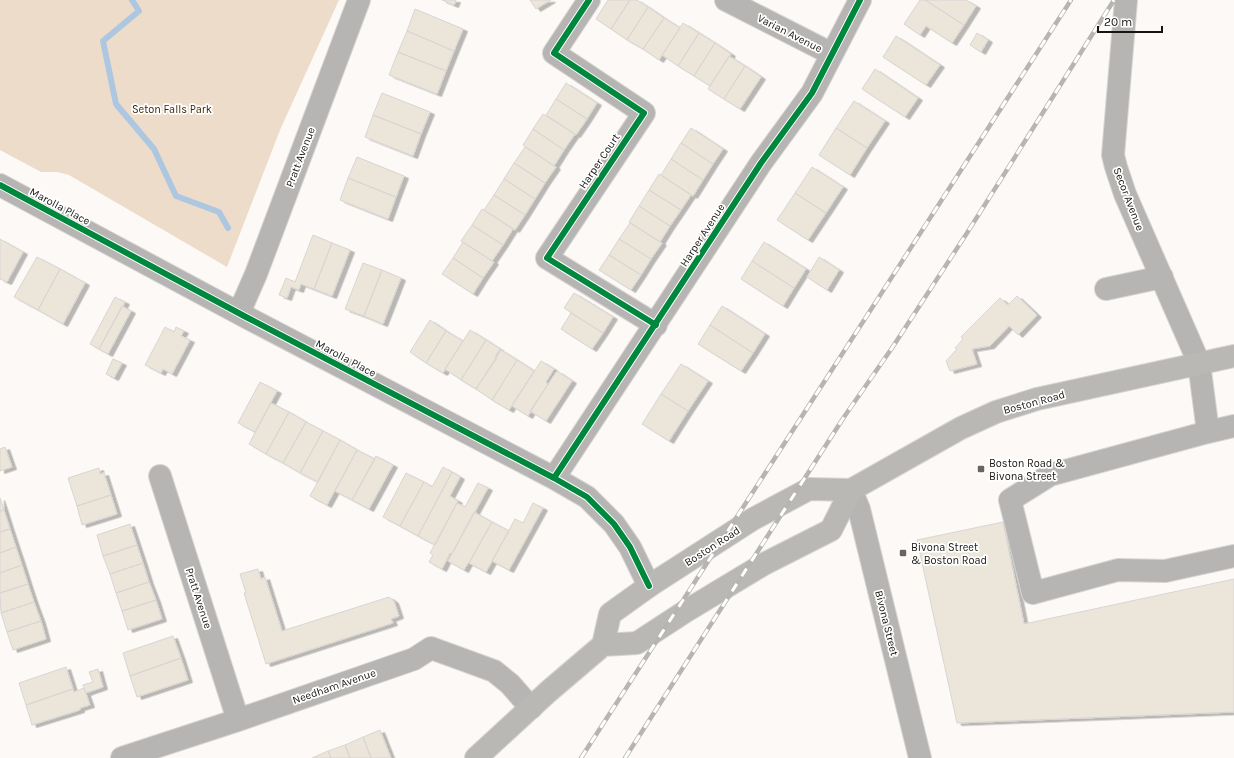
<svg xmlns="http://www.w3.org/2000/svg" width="1234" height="758" viewBox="0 0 1234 758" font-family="Karla,sans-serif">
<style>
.green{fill:#eddcc9}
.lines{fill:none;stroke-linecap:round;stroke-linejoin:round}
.stream{stroke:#aec7e1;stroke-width:6}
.building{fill:#ece5da;stroke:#d8d5d2;filter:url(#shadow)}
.minor-casing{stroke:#d7d5d2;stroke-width:24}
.major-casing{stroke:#d7d5d2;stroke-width:24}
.minor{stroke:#b6b5b3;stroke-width:22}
.major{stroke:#bab8b5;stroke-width:22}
.rail-casing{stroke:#b7b5b3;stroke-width:4.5}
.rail{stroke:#fff;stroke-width:3;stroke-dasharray:9;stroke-linecap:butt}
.cycleway-casing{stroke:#fff;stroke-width:8}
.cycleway{stroke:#00873e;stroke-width:6}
.poi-dot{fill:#686561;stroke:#fff;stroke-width:1.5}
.labels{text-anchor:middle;stroke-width:3.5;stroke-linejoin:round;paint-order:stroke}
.street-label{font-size:11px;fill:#181511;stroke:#fff}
.park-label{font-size:11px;fill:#3c2401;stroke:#fff}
.poi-label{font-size:11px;fill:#181511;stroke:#fff;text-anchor:start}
</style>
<defs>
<filter id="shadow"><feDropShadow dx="4.5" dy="2.5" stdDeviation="0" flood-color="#0004"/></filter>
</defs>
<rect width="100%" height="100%" fill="#fcf9f6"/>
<path class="green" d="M0 0H339L280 130 227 267 69 175 57 172H41L0 150Z"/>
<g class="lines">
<path class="stream" d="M132 0 139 11 103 41 116 104 154 149 176 196 219 212 228 228"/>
</g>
<path class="building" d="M442 0H456L454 5Z
M530 0H551L536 9Z
M608 0H630L611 29 596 19Z
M630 0H637L648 7 627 40 611 29Z
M920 0H925L964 25 952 43 926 26 920 35 904 24Z
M925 0H966L976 6 964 25Z
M648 7 664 18 643 49 627 40Z
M415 9 463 29 454 51 407 31Z
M664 18 680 28 659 60 643 49Z
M683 23 699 33 678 66 662 55Z
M407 31 454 51 446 71 398 52Z
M699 33 715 43 694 76 678 66Z
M977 33 988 40 981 52 970 45Z
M896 36 940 65 926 85 883 57Z
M715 43 731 54 710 86 694 76Z
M398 52 446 71 437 94 389 75Z
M729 56 745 66 724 99 708 89Z
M745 66 761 77 740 109 724 99Z
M875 69 918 98 905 117 862 89Z
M566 83 597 103 587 119 556 99Z
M382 93 430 112 421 134 373 115Z
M556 99 587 119 576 135 546 115Z
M854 101 885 121 867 148 836 128Z
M543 114 575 134 564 150 533 129Z
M373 115 421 134 413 156 365 137Z
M691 128 723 149 713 164 681 143Z
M836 128 867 148 850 175 819 155Z
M533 129 564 150 554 166 523 145Z
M681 143 713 164 703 180 671 159Z
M525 147 556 167 545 183 514 163Z
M357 157 404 176 396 197 348 178Z
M671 159 703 180 693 196 661 175Z
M514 163 545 183 535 199 504 179Z
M812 167 843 187 826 213 795 193Z
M659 174 691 195 681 210 649 190Z
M348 178 396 197 388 219 340 200Z
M504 179 535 199 525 215 494 195Z
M649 190 681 210 670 226 639 206Z
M795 193 826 213 808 240 777 220Z
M494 195 525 215 515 230 484 210Z
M639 206 670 226 660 242 629 222Z
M482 209 513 229 503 245 472 225Z
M630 223 662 243 651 259 619 239Z
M472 225 503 245 492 261 461 241Z
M313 235 332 243 314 289 301 284 299 290 291 287 287 298 279 295 286 278 295 282Z
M0 239 23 252 7 282 0 279Z
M619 239 651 259 641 275 609 255Z
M463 242 494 262 483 278 453 258Z
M764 242 806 269 794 288 752 261Z
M332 243 350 250 332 296 314 289Z
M609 255 641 275 631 290 599 270Z
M37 257 60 269 38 310 14 297Z
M819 257 839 270 827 290 807 277Z
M453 258 483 278 473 294 442 274Z
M752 261 794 288 783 306 741 279Z
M363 263 382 270 364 316 345 309Z
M60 269 85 283 63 324 38 310Z
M382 270 401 278 383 324 364 316Z
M574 293 613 317 603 333 564 308Z
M1017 296 1037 315 1018 335 1009 326 990 346 972 349 977 364 950 371 946 361 957 349 955 348 963 339 961 337 1000 298 1008 305Z
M115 297 125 302 99 349 90 344Z
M122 306 131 311 108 354 99 349Z
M722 306 765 334 753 353 710 325Z
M571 313 603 333 592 349 561 329Z
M430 320 446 331 426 363 410 352Z
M710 325 753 353 741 371 698 344Z
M165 327 174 332 176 327 184 331 181 336 190 340 172 374 163 369 161 373 145 365Z
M470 330 486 340 461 380 445 369Z
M446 331 463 341 443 373 426 363Z
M486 340 500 349 495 357 497 358 476 389 461 380Z
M501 350 517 360 492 400 476 389Z
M113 359 122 363 114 378 106 374Z
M517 360 534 371 509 410 492 400Z
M541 361 554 369 546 382 548 384 528 416 512 406Z
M681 364 708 381 688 411 661 394Z
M557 371 572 381 546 421 530 411Z
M260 382 277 391 255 432 238 423Z
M661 394 688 411 669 441 642 424Z
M271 403 289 412 266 454 249 444Z
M289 412 306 422 283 463 266 454Z
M306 422 323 431 300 473 283 463Z
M323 431 340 440 318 482 300 473Z
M340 440 357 450 327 505 310 496Z
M5 447 12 467 0 471V449Z
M357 450 375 459 352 500 335 491Z
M376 456 393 465 369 509 352 500Z
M443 467 452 472 418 536 400 526 424 482 432 487Z
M99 468 100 474 104 473 111 495 77 506 68 478Z
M452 472 460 477 450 496 458 501 435 545 418 536Z
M406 473 424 482 400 526 383 517Z
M478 483 488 488 452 554 450 553 442 569 429 562 433 555 430 553 457 503 465 507Z
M111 495 117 514 82 525 77 506Z
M0 498 4 510 0 511Z
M533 503 543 508 509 570 492 561 515 519 523 523Z
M4 510 10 529 0 532V511Z
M474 512 492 522 469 563H468L464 570 448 561Z
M492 522 509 531 486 572 469 563Z
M1003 522 1024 624 1234 579V712L957 723 917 540Z
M130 524 137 545 103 556 97 535Z
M10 529 16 547 0 553V532Z
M137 545 143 563 110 574 103 556Z
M16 547 22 565 0 573V553Z
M143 563 149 582 116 593 110 574Z
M22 565 28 584 0 593V573Z
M258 569 261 579 265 577 282 631 389 597 394 601 399 616 391 619 393 623 266 664 244 593H246L240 574Z
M149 582 156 600 122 611 116 593Z
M28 584 34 602 1 613 0 593Z
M156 600 162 619 128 630 122 611Z
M34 602 41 621 7 632 1 613Z
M41 621 46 639 13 650 7 632Z
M173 636 181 658 130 676 123 653Z
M181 658 188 680 137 697 130 676Z
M66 667 73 689 26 705 19 683Z
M98 669 103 687 86 693 83 685 93 682 89 672Z
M84 688 90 705 80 708V710L32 725 26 705 73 689 74 692Z
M380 730 391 758H371L363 737Z
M363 737 371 758H350L345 745Z
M345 745 350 758H331L328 751Z
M328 751 331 758H312Z"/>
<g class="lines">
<defs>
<path id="minor" d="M589 0 554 53 644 113 547 258 656 325
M726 0 832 54
M1126 0 1113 155 1116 167 1125 194 1199 363 1208 432 1234 426
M0 185 246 317 554 478 587 497 614 524 630 547 649 586
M1106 289 1162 277
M239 313 256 274 359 0
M1208 432 1050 475 1010 500 1033 593 1118 570 1165 571 1234 556
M160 476 238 720
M554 478 761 163 812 93 860 0
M851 490 859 509 920 758
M122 758 238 720 414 659 431 648 494 671 510 684 531 708"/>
<path id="major" d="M603 645 637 643 686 611 764 564 831 530 851 490
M476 758 549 691 603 645 610 614 649 586 753 519 809 489 851 490 961 428 996 412 1037 399 1234 356"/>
</defs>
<use href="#minor" class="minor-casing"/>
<use href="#major" class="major-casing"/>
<use href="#minor" class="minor"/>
<use href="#major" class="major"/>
<defs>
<path id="rail" d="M581 758 1071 0
M625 758 844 417 892 348 967 233 1114 0"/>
</defs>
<use href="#rail" class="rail-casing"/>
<use href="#rail" class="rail"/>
<defs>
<path id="cycleway" d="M589 0 554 53 644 113 547 258 656 325
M0 185 246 317 554 478 587 497 614 524 630 547 649 586
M554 478 761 163 812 93 860 0"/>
</defs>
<use href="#cycleway" class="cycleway-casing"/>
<use href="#cycleway" class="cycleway"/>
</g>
<g class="poi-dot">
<rect x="977" y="465" width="8" height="8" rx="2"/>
<rect x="899" y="549" width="8" height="8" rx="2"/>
</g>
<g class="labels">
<g class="street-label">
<text transform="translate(790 33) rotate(27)" y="4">Varian Avenue</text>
<text transform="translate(300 157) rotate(-69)" y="4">Pratt Avenue</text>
<text transform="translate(599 161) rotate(-56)" y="4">Harper Court</text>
<text transform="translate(1129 199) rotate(69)" y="4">Secor Avenue</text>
<text transform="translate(60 206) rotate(28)" y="4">Marolla Place</text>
<text transform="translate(702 235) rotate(-57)" y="4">Harper Avenue</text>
<text transform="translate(346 358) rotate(28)" y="4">Marolla Place</text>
<text transform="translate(1034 402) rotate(-15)" y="4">Boston Road</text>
<text transform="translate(712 546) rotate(-33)" y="4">Boston Road</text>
<text transform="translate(199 598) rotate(72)" y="4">Pratt Avenue</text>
<text transform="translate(887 623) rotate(76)" y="4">Bivona Street</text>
<text transform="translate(334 686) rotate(-19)" y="4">Needham Avenue</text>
</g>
<g class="park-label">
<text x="172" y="113">Seton Falls Park</text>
</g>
<g class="poi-label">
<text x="989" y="467">Boston Road &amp;<tspan x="989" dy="13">Bivona Street</tspan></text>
<text x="911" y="551">Bivona Street<tspan x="911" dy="13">&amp; Boston Road</tspan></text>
</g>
</g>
<path d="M1098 26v6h64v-6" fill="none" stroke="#181511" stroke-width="2"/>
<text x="1104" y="26" font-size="12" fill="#181511" stroke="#ffffff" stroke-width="3" paint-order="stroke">20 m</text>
</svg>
